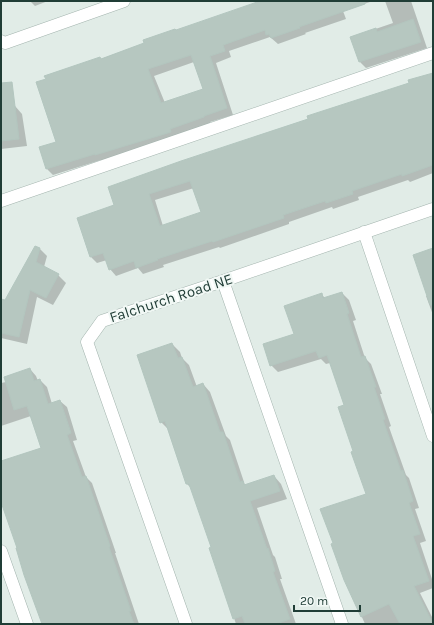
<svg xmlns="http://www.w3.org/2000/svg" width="434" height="625" viewBox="0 0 434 625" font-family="Karla,sans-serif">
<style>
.shadow{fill:#0003;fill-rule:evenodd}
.building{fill:#b6c7c0;stroke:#b3c6bf;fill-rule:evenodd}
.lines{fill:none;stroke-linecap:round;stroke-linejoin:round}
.minor-casing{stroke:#a3b4ae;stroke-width:13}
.minor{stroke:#fff;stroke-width:12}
.labels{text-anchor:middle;stroke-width:4;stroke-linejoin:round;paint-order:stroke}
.street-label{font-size:15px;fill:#203d36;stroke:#f1f8f5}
</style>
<rect width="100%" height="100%" fill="#e1ece7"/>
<path class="shadow" d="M30 1H48L35 6Z
M264 1H373L343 11 346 19 305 33 306 34 278 44 270 37 229 51 231 57 216 63 233 115 210 122V124L102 161 101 160 53 175 47 169 58 142 100 58 101 59ZM194 62 204 90 165 103 154 76Z
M385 1H411L427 48 366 68 360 62 352 37 393 23Z
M433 74V173L410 182 408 180 358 197 359 200 333 209 332 207 289 222V224L220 248 219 247 163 265 164 267 143 274 138 268 116 276 110 269 107 260 97 263 91 257 78 219 115 205 309 119 410 84ZM194 188 202 213 163 226 155 200Z
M15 106 22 114 27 146 1 149V108Z
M39 248 47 256 44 267 58 275 66 283 53 305 37 297 27 344 1 338V300L6 301Z
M433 249V315L426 296 428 295Z
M342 293 349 300 356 320 353 321 365 358 371 364 382 394H380L391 426 389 427 406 475 409 478 419 508 415 509 426 541 420 543 433 582V588L420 593 433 619V624H365L345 579 367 494 345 406 330 363 326 364 321 359 278 372 271 365 295 335 321 294 325 298Z
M172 344 180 352 182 358 189 365 197 387 203 384 210 392 226 436 230 440 245 485 274 476 281 484 287 499 257 508 273 555 275 557 282 579H280L296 624H236L210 548H212L192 489 187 484 168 429 161 422Z
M30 369 36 376 38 381 40 380 47 387 52 404 60 401 67 407 77 440 73 441 86 477 92 483 116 553H115L139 624H43L1 498V462L42 448 31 416 1 426V383L6 382Z"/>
<path class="building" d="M260 1H365V4L299 27 300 28 271 38 269 34 266 35 265 30 223 45 225 51 210 56 227 108 204 116V117L170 129 171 132 95 155V154L46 169 39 147 56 142 36 82 46 79 44 76 100 57 101 59 144 43 143 40 175 29 176 30ZM191 55 203 89 161 103 148 69Z
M413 19 421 42 359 62 350 37 376 28 377 32Z
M433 73V165L402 176V174L352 191 353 194 326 203 325 201 283 215 284 218 213 242 212 241 157 259 158 260 136 268 134 261 109 270 103 253 90 257 77 218 114 205 108 187 181 161 308 119 307 116 409 83 408 80ZM190 181 201 212 160 226 149 194Z
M12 82 19 139 1 141V83Z
M35 246 40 248 36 262 59 274 46 298 30 290 19 337 1 333V299L5 300Z
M433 248V305H430L413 255Z
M342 292 349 313 347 314 361 357 365 356 376 387H374L385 419 383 420 401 471 403 470 413 501 409 503 420 534 413 536 429 581 414 586 433 624H400L389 604 361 617 344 580 331 544 333 543 320 509 366 494 351 452 353 451 338 407 344 405 327 355 319 358 316 351 270 366 263 344 294 334 284 306 322 293 323 298Z
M172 343 178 358 182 357 193 387 203 383 220 432H223L240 482 243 481 244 485 274 475 280 491 250 501 267 549 268 548 275 571 273 572 290 619 276 624H245L242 616 233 619 209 548 211 547 189 484H186L165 421 160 423 137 355Z
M30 368 34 381 40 379 48 404 60 400 71 433 67 435 82 477 86 476 110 546 109 547 131 611H129L134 624H42L24 575 16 548H17L1 502V461L41 448 27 406 14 410 4 377Z"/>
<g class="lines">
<defs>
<path id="minor" d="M1 41 5 43 124 1
M1 201 433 53
M364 232 433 436
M223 281 342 624
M1 551 27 624
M186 624 87 342 102 321 223 281 433 209"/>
</defs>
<use href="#minor" class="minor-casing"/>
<use href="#minor" class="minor"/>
</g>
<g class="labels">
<g class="street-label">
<text transform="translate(171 298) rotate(-18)" y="5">Falchurch Road NE</text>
</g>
</g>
<rect width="434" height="625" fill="none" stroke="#203d36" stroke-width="4"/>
<path d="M294 605v6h66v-6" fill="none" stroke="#203d36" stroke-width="2"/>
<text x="300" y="605" font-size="12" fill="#203d36" stroke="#f1f8f5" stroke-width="3" paint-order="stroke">20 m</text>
</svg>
